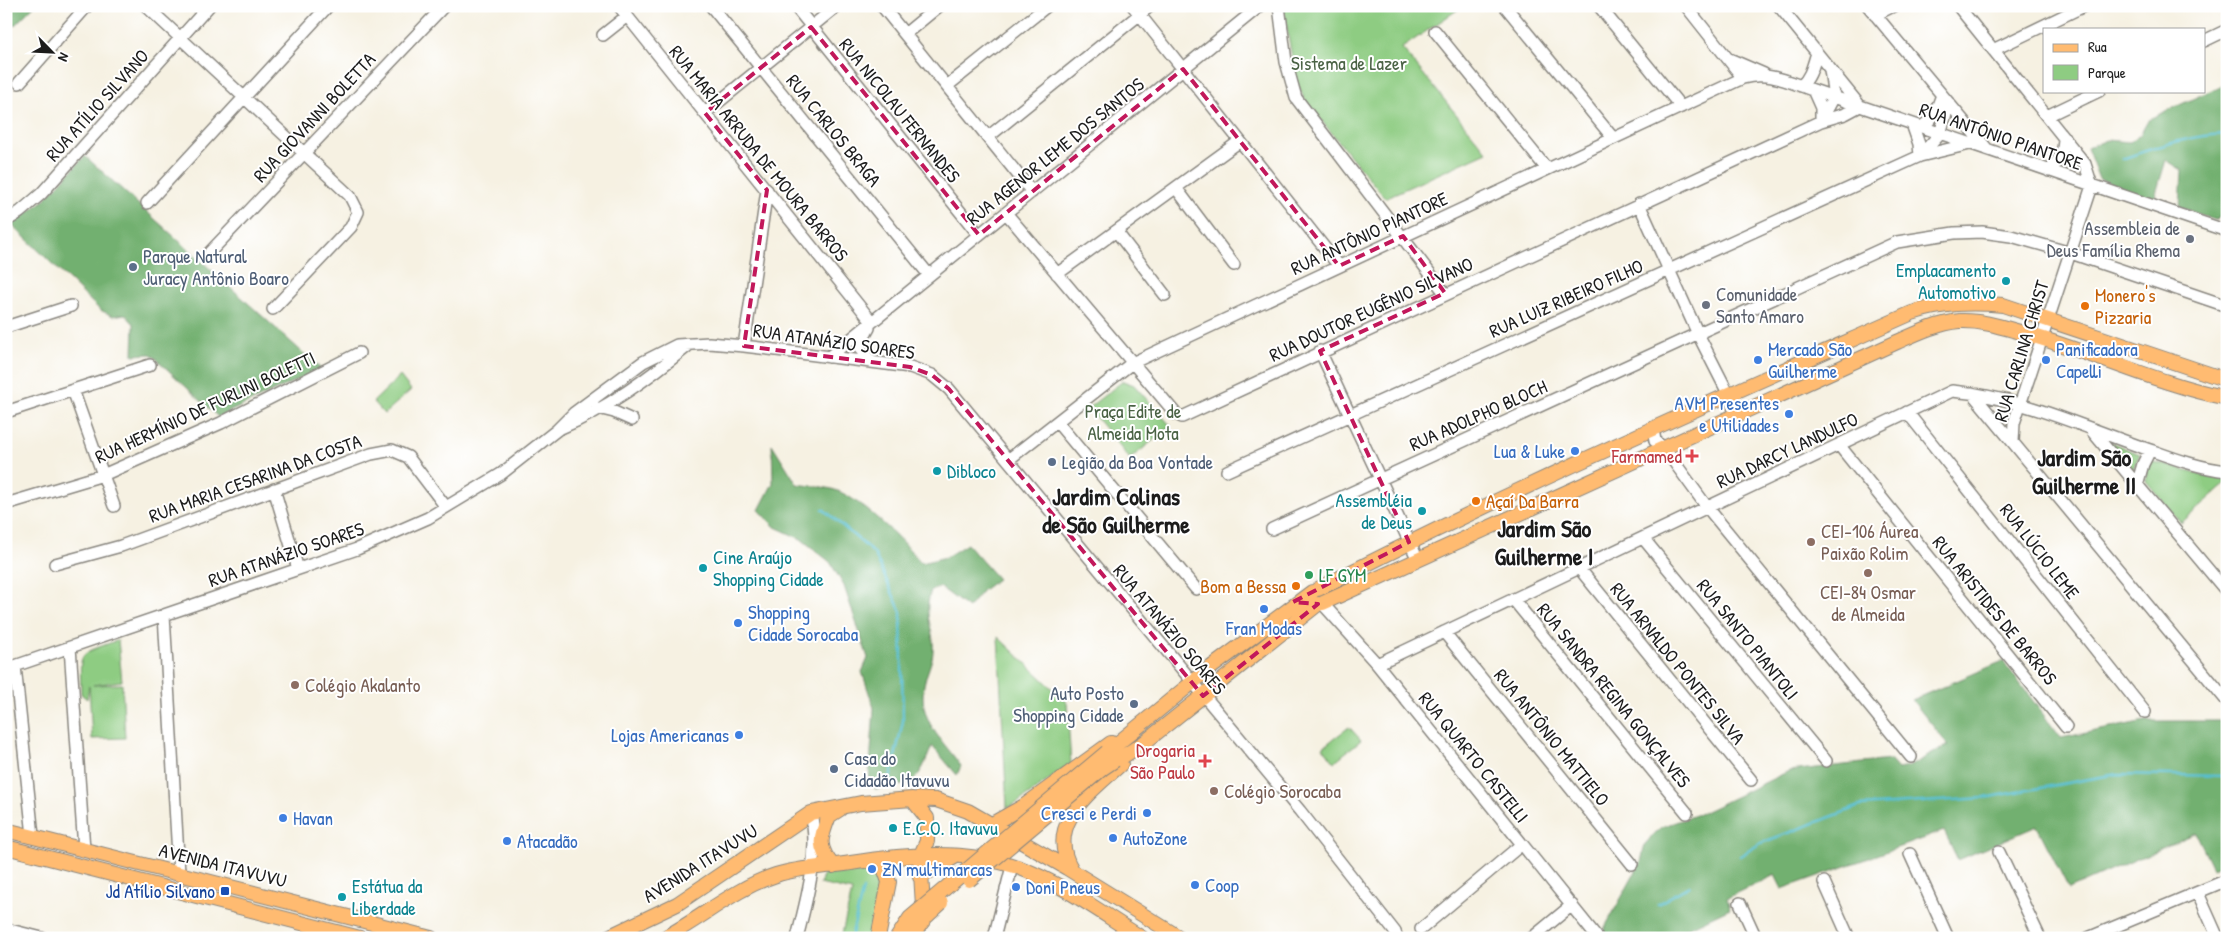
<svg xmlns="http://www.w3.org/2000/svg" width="2233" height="944" viewBox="0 0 2233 944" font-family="'Patrick Hand',sans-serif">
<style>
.green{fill:#8ecc82;stroke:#55744f}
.forest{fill:#72b070;stroke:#476646}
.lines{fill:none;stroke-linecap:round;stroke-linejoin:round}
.stream{stroke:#56bfd2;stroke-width:2.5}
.minor-casing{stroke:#89867f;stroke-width:14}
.major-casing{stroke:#89867f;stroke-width:16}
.minor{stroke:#fff;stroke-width:11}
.major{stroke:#ffbb71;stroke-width:14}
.major-bridge-casing{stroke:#89867f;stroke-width:16;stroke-linecap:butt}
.major-bridge{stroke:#ffbb71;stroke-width:14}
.marked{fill:none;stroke:#c2185b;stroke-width:4;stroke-dasharray:10 6;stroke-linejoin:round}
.worship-dot{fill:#6b7280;stroke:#fff;stroke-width:2}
.service-dot{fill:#5c6f8a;stroke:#fff;stroke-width:2}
.culture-dot{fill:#0f9aa8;stroke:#fff;stroke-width:2}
.food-dot{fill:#e8710a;stroke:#fff;stroke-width:2}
.shop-dot{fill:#3f7fe0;stroke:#fff;stroke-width:2}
.health-dot{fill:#e0444e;stroke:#fff;stroke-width:2}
.education-dot{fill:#8d6e63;stroke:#fff;stroke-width:2}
.leisure-dot{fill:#2e9e5b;stroke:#fff;stroke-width:2}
.transit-dot{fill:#1a4fb4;stroke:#fff;stroke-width:2}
.labels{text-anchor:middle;stroke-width:4;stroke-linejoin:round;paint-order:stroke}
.park-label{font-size:19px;fill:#4a6245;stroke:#fff}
.street-label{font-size:19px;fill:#1c1c1c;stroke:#fff}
.worship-label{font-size:19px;fill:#5b616d;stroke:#fff;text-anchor:end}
.service-label{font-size:19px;fill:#4e5e75;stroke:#fff;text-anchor:start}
.culture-label{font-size:19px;fill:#0d838f;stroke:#fff;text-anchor:start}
.food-label{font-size:19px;fill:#c56008;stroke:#fff;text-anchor:start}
.shop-label{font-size:19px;fill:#366cbe;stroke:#fff;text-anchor:start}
.health-label{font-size:19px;fill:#be3a42;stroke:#fff;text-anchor:end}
.education-label{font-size:19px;fill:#785e54;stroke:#fff;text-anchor:start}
.leisure-label{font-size:19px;fill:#27864d;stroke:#fff;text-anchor:start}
.transit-label{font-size:19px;fill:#164399;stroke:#fff;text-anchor:end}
.district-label{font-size:24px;font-weight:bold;fill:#1c1c1c;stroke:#fff}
</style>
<rect width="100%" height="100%" fill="#fff"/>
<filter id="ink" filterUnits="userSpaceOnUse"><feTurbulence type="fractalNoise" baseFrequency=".02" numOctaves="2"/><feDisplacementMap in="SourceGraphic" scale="10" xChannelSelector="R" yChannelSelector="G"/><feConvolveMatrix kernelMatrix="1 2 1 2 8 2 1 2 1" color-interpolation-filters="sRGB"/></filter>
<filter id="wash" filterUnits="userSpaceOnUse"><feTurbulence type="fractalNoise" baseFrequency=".0096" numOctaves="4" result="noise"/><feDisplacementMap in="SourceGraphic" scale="20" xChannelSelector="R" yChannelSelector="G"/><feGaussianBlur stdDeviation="1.12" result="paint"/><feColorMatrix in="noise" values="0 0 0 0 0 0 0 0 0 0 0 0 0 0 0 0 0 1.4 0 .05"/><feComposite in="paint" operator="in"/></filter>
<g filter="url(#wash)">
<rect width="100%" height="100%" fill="#f6f1e2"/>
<path class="green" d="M1283 6H1459L1460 8 1402 48 1487 152 1385 198 1306 102 1296 81Z
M400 376 411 390 384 414 373 402Z
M1123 381 1134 385 1171 426 1130 459 1088 408Z
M2107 441 2140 454 2132 471Z
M2150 461 2208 477 2227 478V483L2181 523 2146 481 2147 463Z
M998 637 1067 702 1071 764 1017 803 1007 808Z
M118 640 122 681 93 685 122 684 125 738 92 739 89 686 87 699 81 694C80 649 76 656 118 640Z
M1349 727 1361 740 1334 762 1323 747Z
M846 870C853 870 863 869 869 872 892 882 875 920 871 938H841L852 891 820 884 824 873Z"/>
<path class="forest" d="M6 6H34L6 34Z
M2227 83V214L2214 220 2180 207 2182 170 2166 160 2154 200 2099 179 2087 148 2107 140 2130 142 2140 135 2149 119Z
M85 156 321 369 218 417 151 354 133 355 134 324 125 314 113 316 100 310 11 224 42 202Z
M772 444 797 484C808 486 821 486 832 489 857 495 905 542 921 563L946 557 967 544 998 579 983 590 968 608 940 587 931 590C922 619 935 627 933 651 933 661 926 674 924 685 918 721 942 739 961 766L957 775 932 746C917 784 916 784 875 789L869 780 874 708 862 672 868 658 844 586 830 562 801 539 775 527 759 510 773 483Z
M2003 661 2061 738 2145 721H2227V862L2213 868 2196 833 2069 889 2037 826 1958 860 1944 831 1782 889 1775 875 1727 898 1730 908 1667 938H1599L1641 862 1645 844 1661 827 1702 813 1789 771 1890 760 1898 769 1908 767 1948 745 1912 700Z"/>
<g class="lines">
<path class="stream" d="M2122 159C2157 147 2190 135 2227 134
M823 509 874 553 901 612 903 721 889 783
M1740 856 1761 843 1860 806 1984 798 2117 774 2227 776
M1658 904 1689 886
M851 938 863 889"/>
</g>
</g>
<g filter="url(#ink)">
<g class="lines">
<defs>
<path id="minor" d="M146 6 350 196 358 212 351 227 273 309
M619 6 872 322
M711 6 929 275
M795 6 979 235
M882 6 1032 192
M1133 6 1339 266
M1279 6 1286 62 1296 98 1445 293
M1505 6 1613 138
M1599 6 1681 107
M1686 6 1743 78
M1868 6 1987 149
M1958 6 2085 164 2092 186 2014 423 2013 442
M1875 15 1893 6
M1435 31 1547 169
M905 34 939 6
M603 35 627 16
M2204 41 2227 30
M1993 50 2084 6
M1727 58 1764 74
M19 83 87 6
M947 86 1047 6
M1801 86C1811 77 1813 65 1817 53
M1813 90 1821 108V121
M705 113 837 6
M2047 116 2099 91
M1821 121 1834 97 1830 70
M1912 124 1919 144 1920 156 1970 144
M1921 127C1934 120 1937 108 1942 95
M988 137 1150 6
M2049 171C2060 160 2064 152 2064 137
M1176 188 1234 265
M147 203 328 6
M1639 204 1698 334 1729 395 1736 415
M1006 213 1176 414 1182 417 1821 121 1845 114 1860 106 1779 6
M6 221 20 212 41 194 209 6
M1116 231 1165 295
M210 252 444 6
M1057 274 1240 141
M6 327 71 306
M869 328 860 344 861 350 871 361
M744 346 767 190
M1320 351 1418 560
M829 357 1260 6
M73 390 114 506
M1972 393 2227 701
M598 408 614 412 632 420
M6 412 150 365
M1907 412 2145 712
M1057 422 1196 589
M561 428C607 409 651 376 689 345
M1653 429 1655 441 1664 448 1707 507 1911 757
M2092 431 2227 592
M1839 445 2066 727
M1008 460 1132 363 1743 78C1769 71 1788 82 1813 90L2227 231
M1227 471 1920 156 1940 134 1949 103
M2137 485 2143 464 2150 450
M274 489 298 569
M6 504 103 475 221 423 359 353
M1272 529 1897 242 1954 233 1982 232 2011 236 2071 253 2227 306
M1643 538 1826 761
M55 564 121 546 371 454 392 450 408 457 446 507
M1579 568 1751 780
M1513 599 1687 813
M1322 603 1377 664 1596 936
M164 615 179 873
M1444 632 1632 864
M70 647 84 849
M1377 664 1952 391C2022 397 2087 429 2153 451 2178 460 2201 468 2227 471
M15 666 33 836
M6 669 357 549 428 518 501 474 557 430 574 413 643 362 677 345 709 343 744 346 910 367 932 375 949 389 1300 811 1395 932 1397 938
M1999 852 2040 938
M1910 854 1948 938
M1824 882 1849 938
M2198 893 2218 938
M1740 903 1756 938
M6 929 42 938
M1421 929 1522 844
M797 938C807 897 820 854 811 813
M994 938 1012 866
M1532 938 1572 905
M2088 938 2227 880"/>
<path id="major" d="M1318 589C1512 489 1712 402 1912 313 1942 303 1970 302 2003 305L2227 380
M1323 603 1895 343C1915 334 1938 323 1960 321 1983 320 2005 328 2027 334 2094 353 2158 384 2227 398
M1107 752 1209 669 1312 592
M1107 767 1145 742 1318 604
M912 799 927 818V841L920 857 923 906 922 916
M992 824 1024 806 1111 743
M6 830 431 938
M6 847 360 938
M871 860 884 868 889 882 878 938
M833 866C817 846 820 839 829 816L840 809
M1072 870C1044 824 1090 793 1121 764
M920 877 956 856
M606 938 677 904 811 813 861 803 912 799 936 800 968 811 1067 868 1180 938
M664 938C702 918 735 888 776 875 800 867 826 867 851 863 906 854 967 849 1020 868 1063 884 1103 914 1142 938"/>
</defs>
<use href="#minor" class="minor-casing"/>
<use href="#major" class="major-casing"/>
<use href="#minor" class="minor"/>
<use href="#major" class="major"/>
<defs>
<path id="major-bridge" d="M969 880 1103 768 1115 760
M897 938 910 918 1107 752
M910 938 926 917 941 903"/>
</defs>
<use href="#major-bridge" class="major-bridge-casing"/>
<use href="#major-bridge" class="major-bridge"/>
</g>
</g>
<path class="marked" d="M811 27 979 235 1183 69 1339 266 1403 236 1445 293 1320 351 1409 542 1293 602 1318 604 1203 696 949 389 932 375 910 367 744 346 767 190 705 113Z"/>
<g class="worship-dot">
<circle cx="2190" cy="239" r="5"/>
<circle cx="1706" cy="305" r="5"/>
</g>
<g class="service-dot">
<circle cx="133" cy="267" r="5"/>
<circle cx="1052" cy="462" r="5"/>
<circle cx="1134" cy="704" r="5"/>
<circle cx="834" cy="769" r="5"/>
</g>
<g class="culture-dot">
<circle cx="2006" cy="281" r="5"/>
<circle cx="937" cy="471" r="5"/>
<circle cx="1422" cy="511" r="5"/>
<circle cx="703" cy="568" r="5"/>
<circle cx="893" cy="828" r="5"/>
<circle cx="342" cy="897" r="5"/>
</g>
<g class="food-dot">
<circle cx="2085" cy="306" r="5"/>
<circle cx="1476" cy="501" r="5"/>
<circle cx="1296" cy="586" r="5"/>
</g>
<g class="shop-dot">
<circle cx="1758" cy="360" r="5"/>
<circle cx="2046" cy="360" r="5"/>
<circle cx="1789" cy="414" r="5"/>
<circle cx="1575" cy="451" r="5"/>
<circle cx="1264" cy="609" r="5"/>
<circle cx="738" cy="623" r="5"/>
<circle cx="739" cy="735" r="5"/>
<circle cx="1147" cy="813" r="5"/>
<circle cx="283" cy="818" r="5"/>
<circle cx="1113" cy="838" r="5"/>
<circle cx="507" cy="841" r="5"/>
<circle cx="872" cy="869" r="5"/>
<circle cx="1195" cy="885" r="5"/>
<circle cx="1016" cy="887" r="5"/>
</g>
<g class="health-dot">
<path d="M1689.5 448.5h5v5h5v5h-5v5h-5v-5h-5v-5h5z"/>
<path d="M1202.5 753.5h5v5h5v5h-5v5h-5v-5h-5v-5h5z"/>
</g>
<g class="education-dot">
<circle cx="1811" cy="542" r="5"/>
<circle cx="1868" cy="573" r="5"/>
<circle cx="295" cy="685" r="5"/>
<circle cx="1214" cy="791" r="5"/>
</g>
<circle class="leisure-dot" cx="1309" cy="575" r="5"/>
<rect class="transit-dot" x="220" y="886" width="10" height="10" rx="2.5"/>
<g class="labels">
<g class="park-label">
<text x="1349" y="70">Sistema de Lazer</text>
<text x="1133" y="418">Praça Edite de<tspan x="1133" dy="22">Almeida Mota</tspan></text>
</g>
<g class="street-label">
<text transform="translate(97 105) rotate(-48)" y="7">RUA ATÍLIO SILVANO</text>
<text transform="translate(900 110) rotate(51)" y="7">RUA NICOLAU FERNANDES</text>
<text transform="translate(314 117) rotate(-47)" y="7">RUA GIOVANNI BOLETTA</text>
<text transform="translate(834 130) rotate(51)" y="7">RUA CARLOS BRAGA</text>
<text transform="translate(2001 136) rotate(19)" y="7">RUA ANTÔNIO PIANTORE</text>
<text transform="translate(1055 151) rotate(-39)" y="7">RUA AGENOR LEME DOS SANTOS</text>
<text transform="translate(759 153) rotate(51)" y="7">RUA MARIA ARRUDA DE MOURA BARROS</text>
<text transform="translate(1369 233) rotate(-25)" y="7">RUA ANTÔNIO PIANTORE</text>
<text transform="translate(1566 298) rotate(-24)" y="7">RUA LUIZ RIBEIRO FILHO</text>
<text transform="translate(1371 309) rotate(-25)" y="7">RUA DOUTOR EUGÊNIO SILVANO</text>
<text transform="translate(834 341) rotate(8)" y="7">RUA ATANÁZIO SOARES</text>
<text transform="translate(2021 351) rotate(-73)" y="7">RUA CARLINA CHRIST</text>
<text transform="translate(205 407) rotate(-25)" y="7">RUA HERMÍNIO DE FURLINI BOLETTI</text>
<text transform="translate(1478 415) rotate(-24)" y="7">RUA ADOLPHO BLOCH</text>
<text transform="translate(1787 450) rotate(-25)" y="7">RUA DARCY LANDULFO</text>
<text transform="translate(255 478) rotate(-20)" y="7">RUA MARIA CESARINA DA COSTA</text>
<text transform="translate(2040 551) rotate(52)" y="7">RUA LÚCIO LEME</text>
<text transform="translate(286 554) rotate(-19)" y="7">RUA ATANÁZIO SOARES</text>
<text transform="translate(1995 610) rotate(51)" y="7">RUA ARISTIDES DE BARROS</text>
<text transform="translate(1170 629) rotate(50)" y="7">RUA ATANÁZIO SOARES</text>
<text transform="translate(1748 639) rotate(51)" y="7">RUA SANTO PIANTOLI</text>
<text transform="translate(1678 663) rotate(51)" y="7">RUA ARNALDO PONTES SILVA</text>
<text transform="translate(1614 695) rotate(51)" y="7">RUA SANDRA REGINA GONÇALVES</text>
<text transform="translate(1552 737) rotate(51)" y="7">RUA ANTÔNIO MATTIELO</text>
<text transform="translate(1474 757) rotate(51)" y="7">RUA QUARTO CASTELLI</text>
<text transform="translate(700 863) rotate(-32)" y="7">AVENIDA ITAVUVU</text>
<text transform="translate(223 865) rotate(14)" y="7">AVENIDA ITAVUVU</text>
</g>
<g class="worship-label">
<text x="2180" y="235">Assembleia de<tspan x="2180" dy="22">Deus Família Rhema</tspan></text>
<text x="1716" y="301" text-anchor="start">Comunidade<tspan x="1716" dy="22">Santo Amaro</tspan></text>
</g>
<g class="service-label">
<text x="143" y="263">Parque Natural<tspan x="143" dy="22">Juracy Antônio Boaro</tspan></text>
<text x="1062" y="469">Legião da Boa Vontade</text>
<text x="1124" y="700" text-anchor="end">Auto Posto<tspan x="1124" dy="22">Shopping Cidade</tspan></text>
<text x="844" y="765">Casa do<tspan x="844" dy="22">Cidadão Itavuvu</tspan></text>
</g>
<g class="culture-label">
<text x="1996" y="277" text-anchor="end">Emplacamento<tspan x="1996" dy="22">Automotivo</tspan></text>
<text x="947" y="478">Dibloco</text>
<text x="1412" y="507" text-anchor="end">Assembléia<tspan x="1412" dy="22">de Deus</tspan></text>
<text x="713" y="564">Cine Araújo<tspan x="713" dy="22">Shopping Cidade</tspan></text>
<text x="903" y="835">E.C.O. Itavuvu</text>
<text x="352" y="893">Estátua da<tspan x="352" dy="22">Liberdade</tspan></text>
</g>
<g class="food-label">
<text x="2095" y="302">Monero's<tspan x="2095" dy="22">Pizzaria</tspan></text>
<text x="1486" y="508">Açaí Da Barra</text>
<text x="1286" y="593" text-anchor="end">Bom a Bessa</text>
</g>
<g class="shop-label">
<text x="1768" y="356">Mercado São<tspan x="1768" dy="22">Guilherme</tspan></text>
<text x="2056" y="356">Panificadora<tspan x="2056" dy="22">Capelli</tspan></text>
<text x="1779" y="410" text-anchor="end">AVM Presentes<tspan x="1779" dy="22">e Utilidades</tspan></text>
<text x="1565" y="458" text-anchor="end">Lua &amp; Luke</text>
<text x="748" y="619">Shopping<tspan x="748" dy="22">Cidade Sorocaba</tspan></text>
<text x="1264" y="635" text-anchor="middle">Fran Modas</text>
<text x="729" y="742" text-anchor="end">Lojas Americanas</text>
<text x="1137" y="820" text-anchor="end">Cresci e Perdi</text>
<text x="293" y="825">Havan</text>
<text x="1123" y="845">AutoZone</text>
<text x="517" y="848">Atacadão</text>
<text x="882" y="876">ZN multimarcas</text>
<text x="1205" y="892">Coop</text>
<text x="1026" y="894">Doni Pneus</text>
</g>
<g class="health-label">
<text x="1682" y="463">Farmamed</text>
<text x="1195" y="757">Drogaria<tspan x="1195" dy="22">São Paulo</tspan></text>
</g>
<g class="education-label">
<text x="1821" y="538">CEI-106 Áurea<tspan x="1821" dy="22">Paixão Rolim</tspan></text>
<text x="1868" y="599" text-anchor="middle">CEI-84 Osmar<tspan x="1868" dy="22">de Almeida</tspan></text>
<text x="305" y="692">Colégio Akalanto</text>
<text x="1224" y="798">Colégio Sorocaba</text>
</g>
<g class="leisure-label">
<text x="1319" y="582">LF GYM</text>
</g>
<g class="transit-label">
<text x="215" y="898">Jd Atílio Silvano</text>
</g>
<g class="district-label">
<text x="2084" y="466">Jardim São<tspan x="2084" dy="28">Guilherme II</tspan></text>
<text x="1116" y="505">Jardim Colinas<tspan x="1116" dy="28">de São Guilherme</tspan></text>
<text x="1544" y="537">Jardim São<tspan x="1544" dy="28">Guilherme I</tspan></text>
</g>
</g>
<rect width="2233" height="944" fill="none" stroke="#fff" stroke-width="25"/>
<rect x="2043" y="28" width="162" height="65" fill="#ffffff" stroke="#a4a4a4"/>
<rect x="2053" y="44" width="25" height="8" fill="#ffbb71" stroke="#a4a4a4"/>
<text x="2088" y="52" font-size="15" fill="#1c1c1c">Rua</text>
<rect x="2053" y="65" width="25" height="15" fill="#8ecc82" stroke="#a4a4a4"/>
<text x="2088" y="78" font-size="15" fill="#1c1c1c">Parque</text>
<g transform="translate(52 52) rotate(114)" stroke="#ffffff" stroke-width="4" paint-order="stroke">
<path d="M0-4L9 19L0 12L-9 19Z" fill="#1c1c1c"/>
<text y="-8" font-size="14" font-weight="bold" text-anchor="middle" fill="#1c1c1c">N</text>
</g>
</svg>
